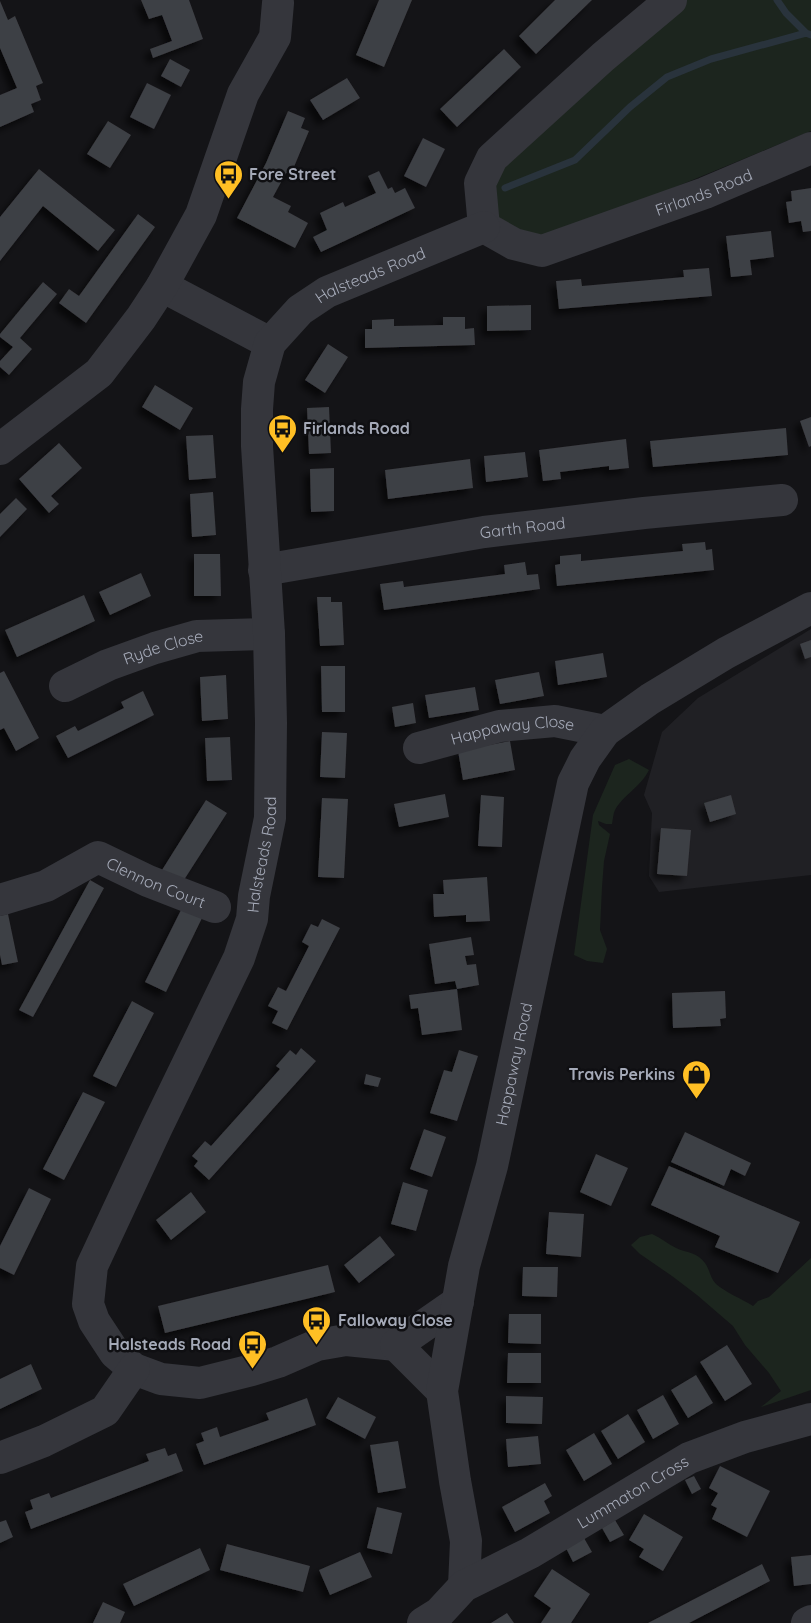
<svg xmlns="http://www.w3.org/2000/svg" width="811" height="1623" viewBox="0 0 811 1623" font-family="Quicksand,sans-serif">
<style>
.built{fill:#202024}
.green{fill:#1c251e}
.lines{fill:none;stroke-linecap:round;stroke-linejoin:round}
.stream{stroke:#29333c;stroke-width:7}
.building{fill:#3e3f44;filter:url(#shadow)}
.minor{stroke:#35363c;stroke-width:32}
.labels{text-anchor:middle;stroke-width:5;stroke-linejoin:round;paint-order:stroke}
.poi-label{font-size:16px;font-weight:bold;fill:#a5aab8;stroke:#0f0f12;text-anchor:start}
.street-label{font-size:16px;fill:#a5aab8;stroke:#0f0f12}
</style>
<defs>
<filter id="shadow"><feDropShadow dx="-5.5" dy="5.5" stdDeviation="3" flood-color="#0009"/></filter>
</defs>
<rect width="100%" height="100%" fill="#141417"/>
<path class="built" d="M811 629V875L659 892 649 876 652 813 644 795 662 732 698 698Z"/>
<path class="green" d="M681 0H811V131L644 200 542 236 515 233 501 223 491 208 489 180Z
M629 759 649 770C640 788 624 794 615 810 613 814 613 819 612 824H606L598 821 599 825 610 834 604 861 602 887 600 930 607 949 603 963 587 961 574 955 593 815 615 765Z
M652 1234C661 1238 668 1244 676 1248 687 1253 697 1252 705 1263 710 1270 710 1278 716 1284 725 1292 742 1299 753 1306L758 1301 769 1297 811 1258V1390L761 1407 781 1391 769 1373 745 1345 733 1326 697 1295 672 1276 640 1254 631 1245 640 1237Z"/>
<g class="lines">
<path class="stream" d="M777 0 786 13 806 33
M505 188 575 160 630 107 667 77 711 59 806 33 811 35"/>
</g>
<path class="building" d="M141 0H189L203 39 153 58 150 49 172 41 162 15 149 19Z
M379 0H412L384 67 356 55Z
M555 0H592L536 54 519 36Z
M0 1 8 20 15 16 43 83 36 86 41 100 31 104 34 112 0 127V95L17 88 0 48Z
M504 49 521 67 457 127 440 109Z
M170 59 190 70 181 87 161 76Z
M347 78 360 98 323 120 310 100Z
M147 83 171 95 154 129 130 117Z
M288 111 305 118 301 128 309 131 291 174 286 173 273 197 291 206 288 212 308 223 295 248 237 218 266 163Z
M108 121 131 135 110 168 87 154Z
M423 138 445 149 426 187 404 176Z
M39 169 115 230 98 251 43 206 0 261V217Z
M379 171 388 189 392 187 395 193 405 188 415 208 321 252 313 237 327 230 320 213 343 202 345 207 376 193 368 176Z
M811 188V231L803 232 801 221 789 223 786 202 792 201 791 191Z
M138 214 155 227 86 323 59 303 69 289 79 296Z
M771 231 774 257 750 260 752 275 731 277 726 236Z
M709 268 712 296 559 309 556 281 581 279 582 286 684 277 683 270Z
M43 282 57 294 20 338 32 349 9 375 0 367V361L13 347 0 337V334Z
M531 305V330L487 331V306Z
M443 317H465V329L474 328 475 345 365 348V329H372V320L394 319V326L443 325Z
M328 344 348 357 325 393 305 380Z
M155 385 193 408 180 430 142 407Z
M329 407 331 453 309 454 307 408Z
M811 417V446L809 447 800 421Z
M786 428 788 455 653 467 650 441Z
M213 435 216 478 189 480 186 436Z
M626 439 629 468 609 470V466L560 472 561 479 543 481 539 450Z
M59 443 82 468 51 496 59 504 49 513 19 479Z
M525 452 528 477 486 482 484 456Z
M470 459 473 488 388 499 385 470Z
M334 468V511L311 512 310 469Z
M213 492 216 535 192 537 190 494Z
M16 498 27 509 0 537V514Z
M705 542 706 550 712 549 714 570 557 586 555 565 560 564V556L581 554V561L683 551 682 544Z
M194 554H220L221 596H194Z
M525 562 527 575 538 574 540 589 384 610 380 584 403 581 404 587 505 574 504 565Z
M141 573 151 596 110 615 99 592Z
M84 595 95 621 17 657 5 630Z
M317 597H331V602H342L344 645 320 646Z
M811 640V657L805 659 800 644Z
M603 653 607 677 558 685 555 661Z
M321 666H345V712H322Z
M4 671 39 738 16 751 4 728 0 730V673Z
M539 672 544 696 500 704 495 680Z
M226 675 228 719 202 721 200 677Z
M475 687 479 710 429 718 425 695Z
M143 691 154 715 68 758 56 736 75 726 78 731 124 708 121 702Z
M413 703 416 723 395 727 392 707Z
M322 732 347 733 345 778 320 777Z
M230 737 232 780 207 781 205 738Z
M510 741 515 770 463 780 458 751Z
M445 794 449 817 399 827 394 804Z
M481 795 504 797 502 847 478 846Z
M731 795 736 814 710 822 704 803Z
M322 798 348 799 344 878 318 877Z
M206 800 227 813 182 883 162 870Z
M661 828 691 830 687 876 657 874Z
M487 877 490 921 466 922V915L434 917 433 894H444L443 880Z
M90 880 104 888 33 1017 19 1010Z
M183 906 203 916 166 992 145 982Z
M8 914 18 962 2 965 0 955V916Z
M322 919 340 928 287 1030 272 1023 278 1011 268 1006 278 987 286 991 309 946 302 942 311 924 318 927Z
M471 937 474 955 465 956 467 965 476 964 479 985 457 989 455 981 435 984 429 944Z
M457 989 462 1030 422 1035 418 1008 411 1009 409 995Z
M725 991 726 1018 720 1019 721 1026 673 1028 672 993Z
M132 1001 154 1013 116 1087 93 1076Z
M301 1048 316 1061 209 1180 194 1166 198 1161 192 1156 205 1141 211 1146 280 1069 276 1066 290 1050 296 1055Z
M459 1050 478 1056 457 1121 430 1113 444 1070 452 1072Z
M366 1074 381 1078 378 1087 364 1084Z
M83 1092 105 1102 64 1180 43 1169Z
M424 1129 446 1137 432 1177 410 1169Z
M685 1132 751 1163 745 1176 731 1169 724 1186 671 1162Z
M596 1154 628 1168 611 1206 580 1192Z
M669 1166 800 1222 778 1273 715 1247 720 1236 651 1205Z
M403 1182 428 1190 416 1231 391 1224Z
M29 1188 51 1199 14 1275 0 1268V1246Z
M191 1192 206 1212 171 1240 156 1220Z
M549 1212 584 1214 581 1257 546 1254Z
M380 1236 395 1255 359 1283 344 1265Z
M328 1265 335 1292 165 1333 158 1306Z
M523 1267H558L557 1297 522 1296Z
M509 1314H541V1344L508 1343Z
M727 1345 752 1384 725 1401 700 1362Z
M508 1353H541V1383H507Z
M31 1364 42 1389 0 1409V1379Z
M696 1375 713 1403 688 1418 671 1390Z
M663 1395 679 1424 653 1439 637 1410Z
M506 1396 543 1397 542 1424 506 1423Z
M338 1397 376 1417 365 1439 326 1418Z
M307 1398 316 1425 204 1465 196 1444 204 1441 201 1433 217 1427 220 1437 269 1420 266 1413Z
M628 1414 645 1442 618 1459 601 1431Z
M594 1433 612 1464 584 1481 566 1450Z
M538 1436 541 1464 508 1467 506 1439Z
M398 1441 406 1488 378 1493 370 1445Z
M165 1448 168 1456 176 1453 183 1471 31 1529 25 1512 33 1509 30 1500 49 1493 51 1498 149 1461 146 1454Z
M720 1466 770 1491 747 1537 712 1519 717 1508 711 1505 718 1493 709 1488Z
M694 1476 701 1489 692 1494 685 1480Z
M545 1483 552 1496 544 1501 550 1513 515 1532 502 1507Z
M377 1507 402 1513 392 1554 367 1548Z
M644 1514 683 1537 663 1571 639 1557 644 1549 629 1540Z
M6 1520 13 1537 0 1543V1522Z
M615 1520 624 1535 610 1542 602 1528Z
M584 1538 592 1552 573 1562 566 1548Z
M227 1544 310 1566 303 1592 220 1570Z
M200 1548 210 1570 134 1606 123 1584Z
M360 1552 372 1577 330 1595 319 1570Z
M811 1555V1584L794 1586 791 1557Z
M762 1564 770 1581 689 1623H648Z
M552 1569 590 1594 571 1623H541L551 1608 534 1596Z
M103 1602 125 1612 120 1623H93Z
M507 1613 514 1623H491Z"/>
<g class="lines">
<g class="minor">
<path id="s1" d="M671 0 603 57 492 158 480 183 484 227 514 244 542 251 705 193 811 148"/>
<path d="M162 286 270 343"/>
<path d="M0 449 99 373 141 318 162 286 201 215 243 94 275 37 278 3"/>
<path id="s2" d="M264 570 484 532 644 513 782 500"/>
<path id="s3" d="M65 686 108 665 155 648 197 636 269 634"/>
<path id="s4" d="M419 748 500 726 555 721 605 731"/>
<path id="s5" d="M0 900 46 886 98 857 148 881 215 907"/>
<path id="s6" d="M396 1345 346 1340 317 1345 278 1362 252 1370 200 1383 161 1379 134 1369 115 1353 94 1321 88 1304 92 1266 157 1127 239 958 252 919 254 896 270 818 271 723 269 634 257 446V409L259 382 270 343 300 310 327 292 484 227"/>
<path d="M442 1391 396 1345 458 1302"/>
<path d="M0 1458 44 1441 105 1411 134 1369"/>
<path id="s7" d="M464 1586 466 1541 455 1481 442 1391 464 1266 492 1166 573 783 585 759 605 731 650 699 726 653 811 608"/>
<path id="s8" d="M423 1623 439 1613 464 1586 530 1553 689 1458 745 1437 811 1419"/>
<path d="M807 1623 811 1621"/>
</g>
</g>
<defs>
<symbol id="bus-pin" viewBox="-11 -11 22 30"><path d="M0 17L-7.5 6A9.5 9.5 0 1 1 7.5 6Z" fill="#ffbf24" stroke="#0f0f12"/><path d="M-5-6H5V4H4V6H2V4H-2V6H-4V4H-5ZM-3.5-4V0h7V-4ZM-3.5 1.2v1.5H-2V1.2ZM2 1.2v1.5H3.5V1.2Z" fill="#111"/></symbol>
<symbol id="shop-pin" viewBox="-11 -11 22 30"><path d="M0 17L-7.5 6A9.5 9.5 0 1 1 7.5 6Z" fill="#ffbf24" stroke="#0f0f12"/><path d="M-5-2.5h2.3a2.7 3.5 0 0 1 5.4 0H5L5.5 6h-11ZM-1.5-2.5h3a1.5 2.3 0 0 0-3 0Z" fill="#111"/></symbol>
</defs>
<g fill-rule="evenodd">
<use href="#bus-pin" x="212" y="158" width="33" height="45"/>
<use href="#bus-pin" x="266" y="412" width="33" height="45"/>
<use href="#shop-pin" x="680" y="1058" width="33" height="45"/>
<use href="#bus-pin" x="300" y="1304" width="33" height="45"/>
<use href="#bus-pin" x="236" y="1328" width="33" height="45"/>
</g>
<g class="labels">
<g class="poi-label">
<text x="249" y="180">Fore Street</text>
<text x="303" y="434">Firlands Road</text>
<text x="675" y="1080" text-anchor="end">Travis Perkins</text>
<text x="338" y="1326">Falloway Close</text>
<text x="231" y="1350" text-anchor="end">Halsteads Road</text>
</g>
<g class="street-label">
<text dy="6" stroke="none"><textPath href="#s1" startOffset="546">Firlands Road</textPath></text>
<text dy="6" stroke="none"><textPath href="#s6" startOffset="1476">Halsteads Road</textPath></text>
<text dy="6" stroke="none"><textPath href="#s2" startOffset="262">Garth Road</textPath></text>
<text dy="6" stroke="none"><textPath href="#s3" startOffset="106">Ryde Close</textPath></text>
<text dy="6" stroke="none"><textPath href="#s4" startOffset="96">Happaway Close</textPath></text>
<text dy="6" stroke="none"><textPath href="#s6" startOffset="838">Halsteads Road</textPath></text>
<text dy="6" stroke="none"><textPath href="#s5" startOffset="171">Clennon Court</textPath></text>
<text dy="6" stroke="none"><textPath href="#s7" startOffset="532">Happaway Road</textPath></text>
<text dy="6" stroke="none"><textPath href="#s8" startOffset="249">Lummaton Cross</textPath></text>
</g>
</g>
</svg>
